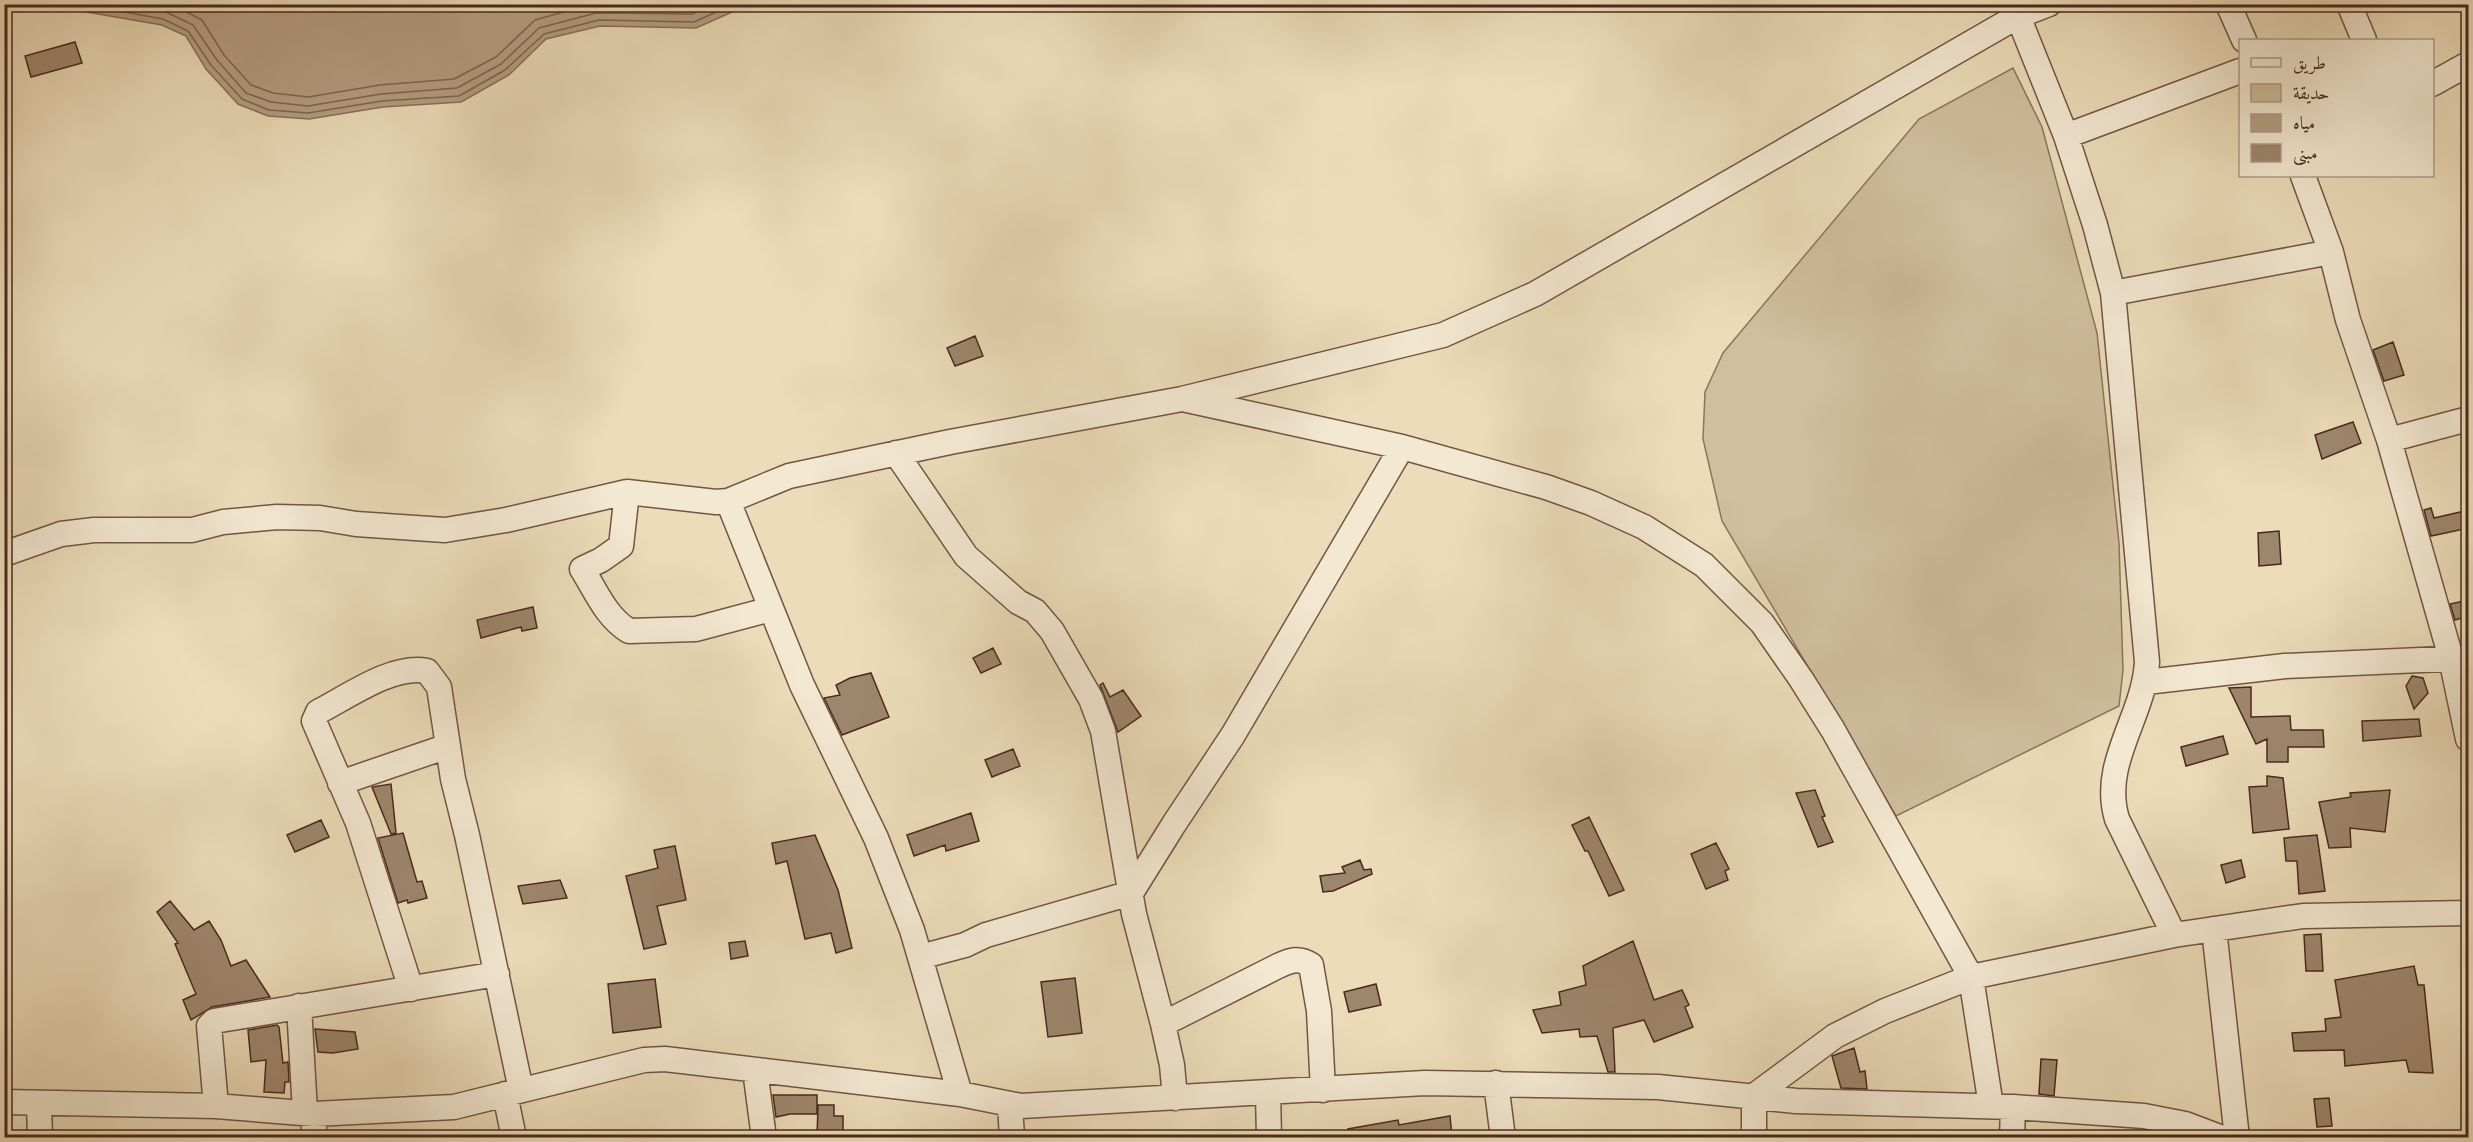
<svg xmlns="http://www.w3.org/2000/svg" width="2473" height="1142" viewBox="0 0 2473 1142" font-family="'Gentium Book Plus',Amiri,serif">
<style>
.green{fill:#d0be9e;stroke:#8d745d;stroke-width:1.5}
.water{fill:#b59f84;stroke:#8a705a;stroke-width:1.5}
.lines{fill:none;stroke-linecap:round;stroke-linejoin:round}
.shore{stroke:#806450;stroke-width:1.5}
.building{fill:#9e866e;stroke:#4a291c;stroke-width:1.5}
.street-casing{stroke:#725643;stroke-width:27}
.street{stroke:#f3e8d2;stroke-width:24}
</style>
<rect width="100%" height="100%" fill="#ecdcb9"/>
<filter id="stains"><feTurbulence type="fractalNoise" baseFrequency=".00333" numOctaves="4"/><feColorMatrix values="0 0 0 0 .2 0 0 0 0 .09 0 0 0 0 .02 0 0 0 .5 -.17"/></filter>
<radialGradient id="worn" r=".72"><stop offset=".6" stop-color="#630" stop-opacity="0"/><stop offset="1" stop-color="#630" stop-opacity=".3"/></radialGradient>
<path class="green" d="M2013 68 2042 127 2097 333 2119 543 2123 670 2119 706 1896 816 1722 521 1703 439 1705 392 1723 353 1919 119Z"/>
<path class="water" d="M46 5 748 4V5L696 28 600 26 546 39 509 75 461 102 383 107 309 119 268 116 238 104 206 69 186 36 162 25Z"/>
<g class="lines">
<path class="shore" d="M80 4 163 19 188 31 211 65 242 99 269 110 308 113 382 101 459 96 505 70 544 34 599 20 694 22 734 4
M123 4 166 12 193 25 217 60 246 93 271 102 308 106 381 94 457 88 501 64 539 28 596 13 692 14 715 4
M171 4 202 20 224 55 251 85 273 93 308 97 380 85 454 79 496 57 535 20 592 4"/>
</g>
<path class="building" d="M75 42 82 63 31 77 25 56Z
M975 336 983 356 955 366 947 348Z
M2393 342 2404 375 2384 381 2373 350Z
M2353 422 2361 443 2322 459 2315 435Z
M2431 508 2434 518 2469 510V528L2431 536 2424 510Z
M2279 531 2281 564 2259 566 2258 533Z
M2469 600V616L2455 620 2450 604Z
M533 607 537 628 522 631 521 627 481 638 477 620Z
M993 648 1001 664 981 673 973 658Z
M871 673 889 717 842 735 824 698 840 695 836 685 850 678Z
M2412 676 2423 678 2428 693 2414 709 2406 686Z
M1103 683 1110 697 1123 690 1141 716 1118 732 1100 685Z
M2251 687V717L2290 716 2291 730H2323L2324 747H2288V762H2267V739L2256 744 2229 688Z
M2419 719 2421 736 2363 741 2362 721Z
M2223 736 2228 754 2186 766 2181 747Z
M1013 749 1020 766 992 777 985 760Z
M2267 776 2283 778 2289 829 2253 833 2249 787 2267 786Z
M391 784 396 833 391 834 372 787Z
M1815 790 1825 816 1822 817 1833 842 1818 847 1796 793Z
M2390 790 2385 832 2350 828 2351 847 2329 848 2319 802 2351 797 2350 793Z
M971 813 979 841 946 851 945 845 914 856 907 835Z
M1589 817 1624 890 1609 896 1588 851H1585L1572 825Z
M321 820 329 837 295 852 287 835Z
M403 833 417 882 422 881 427 898 408 903 407 900 398 903 378 838Z
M815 835 838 890 852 948 836 953 831 933 805 939 787 861 776 864 772 843Z
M2317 835 2325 891 2299 894 2297 861H2286L2284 838Z
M1716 843 1729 869 1725 871 1728 880 1706 889 1691 854Z
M675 846 686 900 657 906 666 944 644 949 626 876 658 868 654 850Z
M1360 860 1364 870 1371 869 1372 874 1333 891 1323 892 1320 876 1345 873 1342 867Z
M2241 860 2245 877 2226 883 2221 865Z
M560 880 567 898 523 904 518 886Z
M170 901 194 930 209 921 221 940 231 966 246 960 270 997 212 1007 191 1020 183 1000 196 994 175 944 178 943 157 912Z
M2321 934 2323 971H2306L2304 935Z
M745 941 748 956 731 959 729 943Z
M1633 941 1654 1000 1682 990 1689 1005 1685 1007 1693 1027 1654 1042 1644 1020 1613 1028 1615 1072H1608L1597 1036 1580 1037 1579 1029 1542 1033 1533 1010 1561 1005 1559 992 1586 985 1583 966Z
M2414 966 2418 985H2424L2433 1073 2409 1072 2406 1060 2345 1066 2344 1050 2294 1051 2292 1033 2326 1031 2325 1019 2341 1017 2335 980Z
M1075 978 1082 1033 1048 1037 1041 982Z
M655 979 661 1027 613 1033 608 984Z
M1376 984 1381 1005 1349 1012 1344 992Z
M277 1025 279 1027 283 1063 288 1062 289 1082H285L284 1093 264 1092 266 1060 251 1062 248 1030Z
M315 1029 355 1032 358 1049 333 1053 318 1052Z
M1854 1048 1860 1072 1865 1071 1867 1089 1841 1088 1832 1056Z
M2041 1059 2057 1060 2054 1096 2039 1094Z
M773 1095H817V1114H790L776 1117Z
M2329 1098 2332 1126 2317 1127 2314 1099Z
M818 1105H834V1116H843V1137H817Z
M1450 1116 1452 1137H1348V1129L1398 1120 1399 1125Z"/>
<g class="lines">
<defs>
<path id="street" d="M2228 4 2244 40
M2349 4 2364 40
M2018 16 2066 136 2095 225 2113 293 2147 662C2144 717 2100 763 2117 819L2174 935
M2432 84 2468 64
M2066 136 2240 71
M2303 176 2331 252 2348 320 2389 440 2451 658 2468 739
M2113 293 2331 252
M1187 400 1402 447 1546 487 1591 503 1644 527 1704 565 1762 623 1801 679 1833 730 1971 977 1991 1106
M2389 440 2468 419
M896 453 966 556 1018 602 1035 611 1052 631 1091 699 1103 731 1134 914 1163 1024 1172 1065 1175 1098
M627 492 621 546 601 560 582 569C596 591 606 617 629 631L696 629 771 609
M728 501 802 685 876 838 912 930 960 1094
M4 554 61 534 94 530H192L223 522 277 517 320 518 356 524 445 530 506 520 627 492 716 502 728 501 789 476 950 442 1182 399 1443 335 1535 294 2018 16 2049 4
M2146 682 2285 666 2466 658
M340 783 448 746
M2214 929 2237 1138
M920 957 965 945 986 935 1131 893 1174 824 1233 735 1402 447
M411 989 358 823 314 721 318 712C349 696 393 664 427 671L439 687 453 779 467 835 521 1090
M299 1006 305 1112
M1163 1024 1278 966C1291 960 1299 957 1311 965L1319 1011 1323 1090
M755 1070 764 1138
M1496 1083 1503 1138
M1268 1093 1269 1138
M505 1094 514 1138
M4 1102 216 1106 314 1114 454 1107 644 1060 665 1059 960 1094 1021 1106 1425 1083 1658 1087 1796 1101 2013 1107 2144 1116 2185 1124 2222 1138
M39 1103 40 1138
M1010 1104 1012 1138
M216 1106 209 1026 214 1021 497 974
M314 1138V1114
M1754 1138V1096L1835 1036 1885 1011 1971 977 2174 935 2303 916 2468 913
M2012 1138 2013 1107"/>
</defs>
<use href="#street" class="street-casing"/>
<use href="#street" class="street"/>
</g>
<rect width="2473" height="1142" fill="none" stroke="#ecdcb9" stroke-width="24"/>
<rect x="6" y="6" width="2461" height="1130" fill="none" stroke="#4a291c" stroke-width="3"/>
<rect x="12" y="12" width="2449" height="1118" fill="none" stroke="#4a291c" stroke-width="1.5"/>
<rect x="2239" y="39" width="195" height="138" fill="#f3e8d2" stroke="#af9c89" stroke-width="1.5"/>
<rect x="2251" y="58" width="30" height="9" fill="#f3e8d2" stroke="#af9c89" stroke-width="1.5"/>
<text x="2293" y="69" font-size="18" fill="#4a291c">طريق</text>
<rect x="2251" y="84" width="30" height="18" fill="#d0be9e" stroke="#af9c89" stroke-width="1.5"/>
<text x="2293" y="99" font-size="18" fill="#4a291c">حديقة</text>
<rect x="2251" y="114" width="30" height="18" fill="#b59f84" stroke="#af9c89" stroke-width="1.5"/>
<text x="2293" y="129" font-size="18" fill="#4a291c">مياه</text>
<rect x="2251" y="144" width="30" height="18" fill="#9e866e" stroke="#af9c89" stroke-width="1.5"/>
<text x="2293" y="159" font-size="18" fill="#4a291c">مبنى</text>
<rect width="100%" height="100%" filter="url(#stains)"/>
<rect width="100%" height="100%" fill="url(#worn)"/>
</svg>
